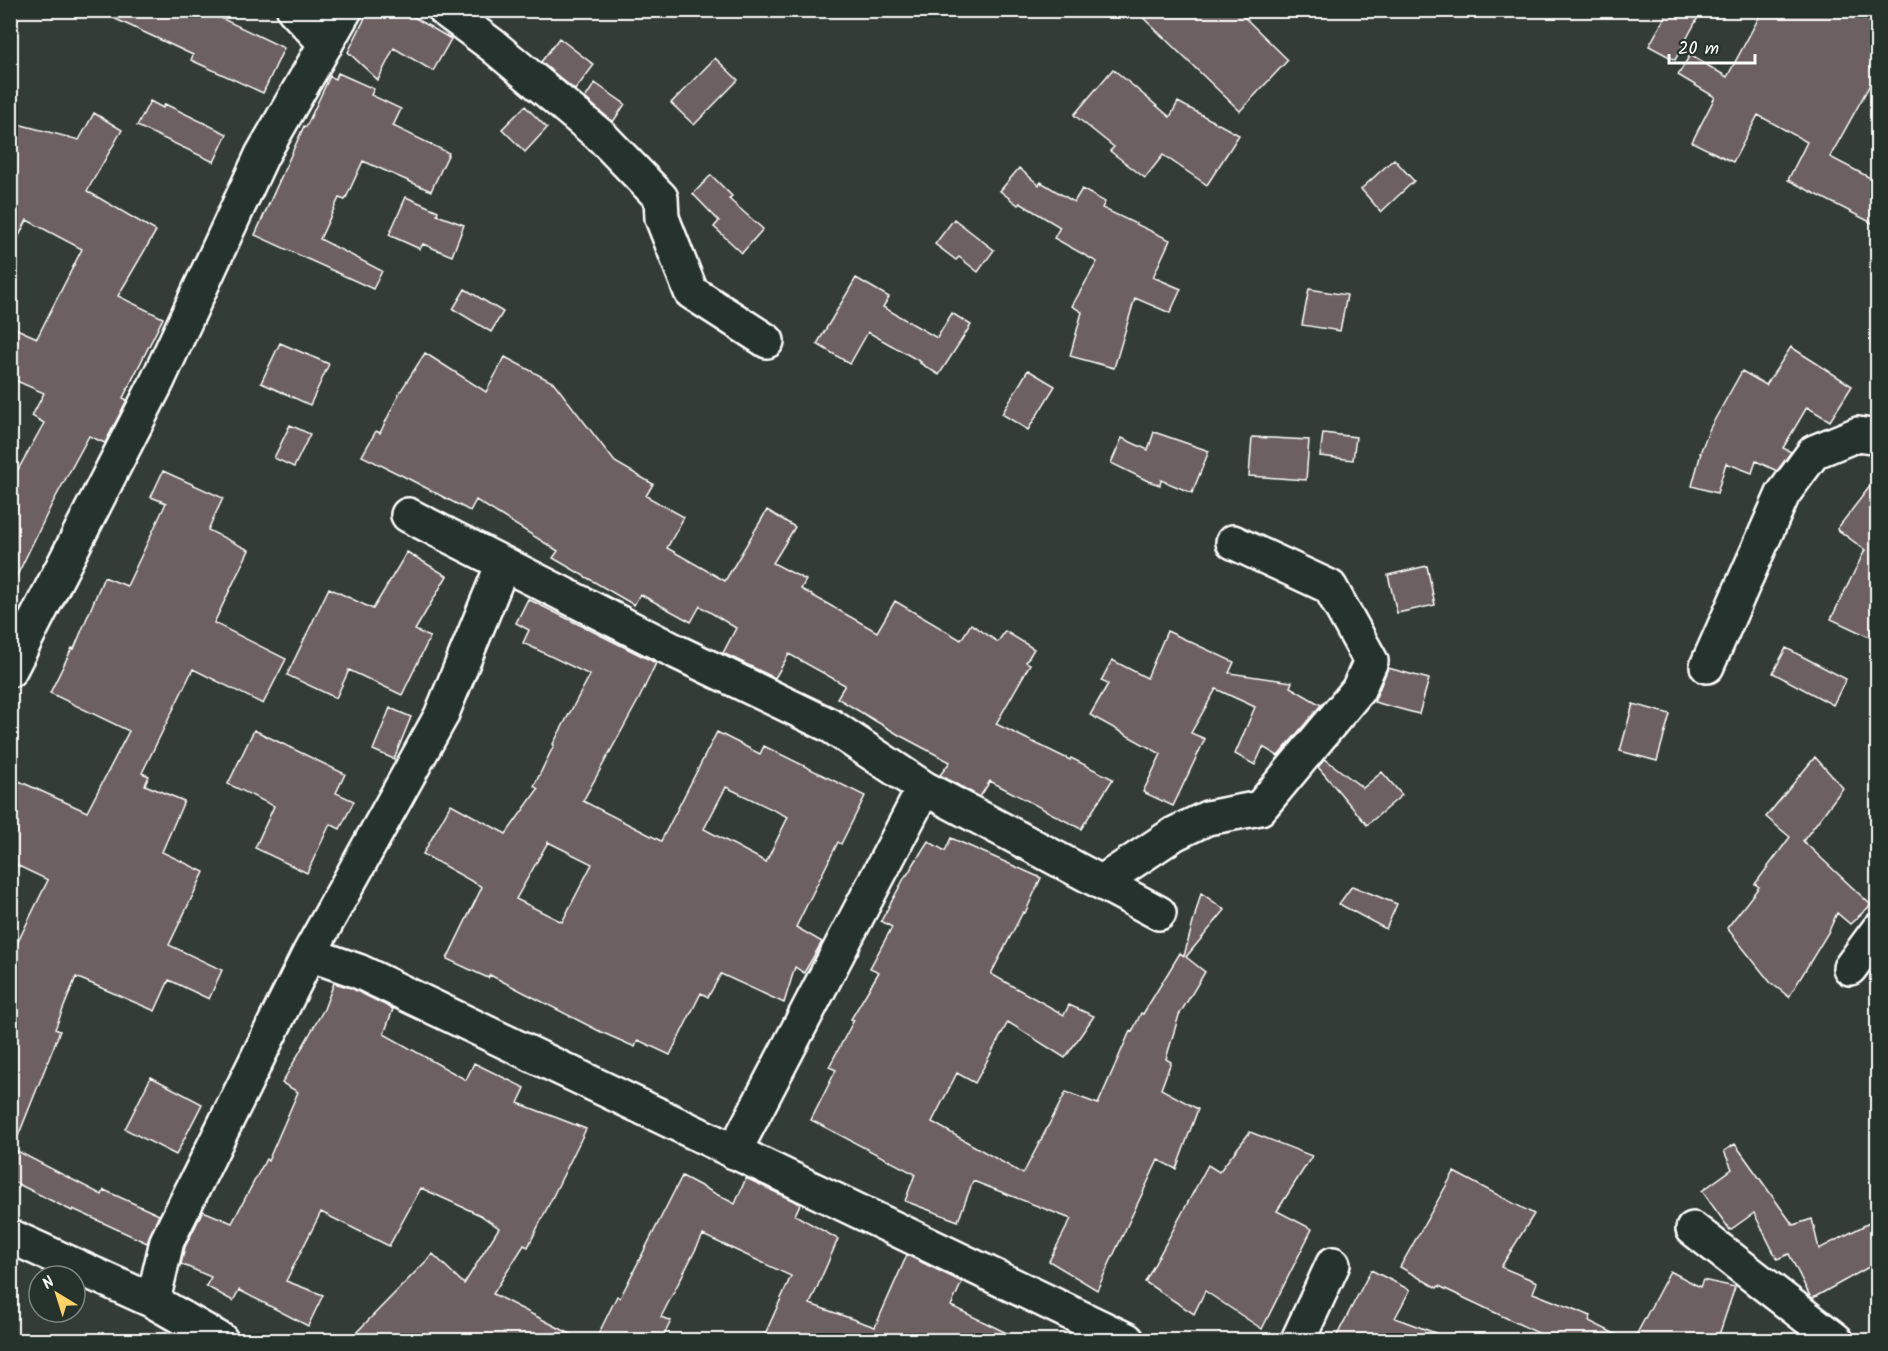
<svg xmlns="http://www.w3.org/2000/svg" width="1888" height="1351" viewBox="0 0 1888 1351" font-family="Kalam,sans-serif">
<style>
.building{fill:#6c6063;stroke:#fff;stroke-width:1.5;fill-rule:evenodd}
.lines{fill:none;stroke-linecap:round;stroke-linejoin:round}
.minor-casing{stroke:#fff;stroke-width:38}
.minor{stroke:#26332d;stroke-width:33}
.rail-casing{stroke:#fff;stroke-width:7}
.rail{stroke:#26332d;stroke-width:4.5;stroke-dasharray:14;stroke-linecap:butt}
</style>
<rect width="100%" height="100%" fill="#343c38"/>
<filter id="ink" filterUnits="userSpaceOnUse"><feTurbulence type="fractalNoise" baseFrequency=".0167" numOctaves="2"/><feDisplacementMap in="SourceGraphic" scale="12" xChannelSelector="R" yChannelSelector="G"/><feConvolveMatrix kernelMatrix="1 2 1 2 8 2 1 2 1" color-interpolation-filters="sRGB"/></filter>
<g filter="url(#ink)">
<path class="building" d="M96 10H204L284 48 263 93 191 60 193 55Z
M369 10H402L451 39 433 71 394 48 378 80 348 52Z
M1135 10H1237L1288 60 1240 111Z
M1669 10H1702L1675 60 1649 46Z
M1763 10H1853L1878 24V70L1830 157 1878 182V226L1788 180 1807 142 1758 115 1733 162 1692 142 1715 97 1678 75 1690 55 1727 77Z
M559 38 594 65 575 90 541 62Z
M715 58 738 80 694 125 671 103Z
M1113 69 1170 117 1178 102 1239 135 1207 185 1163 155 1145 178 1110 151 1114 147 1074 115Z
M338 73 374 89 371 95 401 109 393 126 449 153 431 191 363 161 345 200 339 198 320 239 382 271 373 289 255 235 304 126 306 127 330 76 335 79Z
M595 83 625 104 613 122 585 98Z
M150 101 163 108 165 104 227 134 214 162 137 126Z
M525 106 547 128 525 152 502 129Z
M94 113 122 130 87 191 156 231 118 296 163 318 123 398 127 400 105 443 89 436 52 504 10 590V484L44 423 32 416 44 393 10 378V326L37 338 82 249 27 220 10 254V122L79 140Z
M1394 159 1414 181 1381 212 1361 189Z
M1019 168 1039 185 1041 182 1074 202 1082 189 1105 202 1102 208 1170 240 1153 277 1181 289 1170 313 1135 298 1114 368 1070 356 1082 312 1072 306 1097 262 1054 238 1060 227 1020 203 1018 205 1000 191Z
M711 175 732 196 729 199 763 229 742 253 714 227 719 221 693 194Z
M406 197 438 211 437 215 464 225 452 256 423 244 420 249 389 235Z
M954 219 994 250 978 272 959 257 956 260 935 244Z
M856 278 889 297 883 307 937 338 952 313 971 325 939 375 920 363 921 362 868 332 850 364 817 344Z
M465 289 503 312 491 332 453 309Z
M1309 289 1347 295 1340 331 1302 325Z
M280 343 329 364 310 405 261 383Z
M1791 347 1852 386 1830 421 1807 407 1783 448 1791 452 1777 471 1756 461 1752 473 1726 463 1717 493 1692 486 1701 453H1700L1710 428 1742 371 1766 385Z
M425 353 486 392 505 357 554 383 615 462 653 484 646 496 684 517 667 548 725 581 767 510 795 527 773 563 806 580 801 589 877 632 895 601 961 640 971 624 998 642 1005 631 1034 649 1026 662 1030 664 996 724 1070 760 1071 758 1113 779 1081 829 990 781 980 797 940 775 950 762 899 735 837 698 845 685 789 654 775 678 723 653 736 628 700 606 691 622 640 594 634 605 553 558 558 551 476 500 470 511 409 479 362 456 376 431 380 433 400 392Z
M1028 370 1055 386 1028 430 1002 414Z
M290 425 310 434 294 467 274 458Z
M1154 432 1209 451 1192 493 1161 480 1160 485 1148 481 1111 463 1122 438 1148 450Z
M1323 433 1356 437 1353 460 1320 456Z
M1252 437 1309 440 1306 480 1249 476Z
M163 471 223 498 208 530 249 550 214 623 286 659 263 704 193 669 142 773 149 776 145 785 184 801 162 852 204 872 169 945 222 970 209 999 169 980 155 1011 76 977 55 1029 60 1031 13 1149 102 1195 104 1190 159 1215 147 1243 73 1209 72 1211 10 1180V958L48 880 10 862V777L87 812 129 731 50 693 72 648 74 649 104 577 127 586 166 503 151 497Z
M1878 476V641L1831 619 1865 550 1837 529Z
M407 552 447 576 415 630 430 637 402 695 349 670 336 698 287 675 329 588 373 609Z
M1427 566 1435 605 1397 613 1388 575Z
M528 599 656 663 639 699 583 801 661 841 717 732 760 754 764 746 865 796 841 844 838 842 796 927 822 942 804 973 795 967 784 1003 721 974 708 997 701 993 670 1055 638 1040 635 1047 601 1032 490 975 488 978 447 959 482 887 423 854 451 804 506 834 538 789 534 786 554 745 553 744 590 675 523 643 529 630 516 623ZM726 787 788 817 766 862 704 829ZM548 842 592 864 562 922 516 899Z
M1167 631 1234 662 1229 673 1292 682 1290 687 1321 705 1278 756 1263 747 1255 765 1235 754 1255 707 1216 689 1191 733 1205 739 1173 806 1143 792 1161 754 1090 715 1108 684 1101 681 1112 660 1147 678Z
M1786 648 1846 679 1833 705 1773 673Z
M1388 668 1429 679 1419 714 1374 702Z
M1633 704 1670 714 1657 761 1620 751Z
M390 708 411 717 394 759 373 750Z
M254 730 345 774 336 793 354 801 340 829 330 824 307 873 255 848 274 806 228 784Z
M1815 757 1843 788 1803 841 1871 905 1850 924 1837 913 1829 931 1789 997 1770 982 1727 928 1759 887 1755 884 1790 837 1766 817Z
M1325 759 1363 788 1382 772 1402 795 1367 825 1318 767Z
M951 838 1041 878 1025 913 1023 912 991 974 1064 1015 1069 1005 1094 1016 1065 1058 1008 1022 975 1083 957 1073 932 1122 1023 1174 1066 1092 1098 1104 1130 1031 1132 1032 1141 1013 1143 1014 1180 953 1184 956 1201 893 1225 910 1186 957 1205 972 1179 1015 1166 1059 1171 1062 1161 1089 1198 1109 1176 1169 1158 1160 1097 1290 1049 1261 1071 1219 973 1181 958 1221 905 1201 915 1174 811 1120 836 1070 829 1067 854 1020 851 1019 879 972 870 968 892 927 881 921 906 875H907L928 841 945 851Z
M1352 886 1397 904 1386 929 1339 904Z
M334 983 351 988 393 1009 384 1034 466 1080 474 1063 525 1088 518 1103 586 1129 528 1247 524 1245 493 1294 584 1341H348L433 1254 464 1284 499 1228 480 1215 421 1188 389 1246 321 1212 286 1281 323 1295 308 1326 239 1290 233 1301 206 1286 211 1277 181 1264 185 1247 203 1211 232 1223 266 1159 268 1161 298 1092 282 1083 324 1009Z
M151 1077 202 1104 176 1155 125 1129Z
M1250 1132 1312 1156 1277 1211 1312 1229 1262 1329 1205 1291 1194 1314 1145 1282 1208 1165 1219 1172Z
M1735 1144 1793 1225 1812 1219 1819 1249 1869 1223 1878 1239V1262L1813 1298 1810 1296 1789 1254 1777 1259 1754 1213 1730 1230 1702 1191 1732 1169 1724 1151Z
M1454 1172 1534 1214 1501 1267 1537 1282 1533 1293 1591 1316 1589 1321 1629 1341H1555L1439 1286 1437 1288 1400 1267Z
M682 1176 735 1204 746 1178 800 1204 795 1215 838 1239 810 1304 875 1327 907 1255 962 1282 951 1306 1023 1341H762L791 1276 703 1235 661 1317 671 1321 661 1341H595L617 1296 620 1298Z
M1371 1270 1410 1290 1395 1318 1449 1338V1341H1334Z
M1670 1271 1700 1287 1703 1280 1735 1287 1717 1341H1633Z"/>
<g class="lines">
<defs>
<path id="minor" d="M294 10 326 44
M445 10 492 45 602 137 661 198 662 218 691 292 767 341
M408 515 677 652 831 726 924 788 1159 913
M1707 666 1783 494 1814 452 1858 434 1878 437
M10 670 157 382 262 155 345 10
M1102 882 1174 834 1207 818 1260 808 1358 690 1371 661 1330 587 1233 542
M309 954 441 716 503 564
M1850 968 1878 930
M734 1152 924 788
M1693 1229 1836 1340
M10 1236 153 1301 167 1241 309 954 358 971 1127 1340
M153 1301 221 1340
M1298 1340 1333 1264"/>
</defs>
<use href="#minor" class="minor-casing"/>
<use href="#minor" class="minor"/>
<defs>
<path id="rail" d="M10 1338 16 1340"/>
</defs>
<use href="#rail" class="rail-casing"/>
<use href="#rail" class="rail"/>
</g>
</g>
<rect width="1888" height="1351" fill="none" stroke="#26332d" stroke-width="36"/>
<rect x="18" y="18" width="1852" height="1315" fill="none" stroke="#fff" stroke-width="2" filter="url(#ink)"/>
<g transform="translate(57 1294) rotate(322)"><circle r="28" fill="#26332d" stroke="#7d8581" stroke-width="1.5"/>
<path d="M0-4.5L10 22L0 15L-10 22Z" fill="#ffd166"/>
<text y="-9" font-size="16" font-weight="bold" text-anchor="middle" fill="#ffffff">N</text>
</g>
<path d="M1669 54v9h86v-9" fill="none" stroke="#ffffff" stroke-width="3"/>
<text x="1678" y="54" font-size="18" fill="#ffffff" stroke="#26332d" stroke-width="4.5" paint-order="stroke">20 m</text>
</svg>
